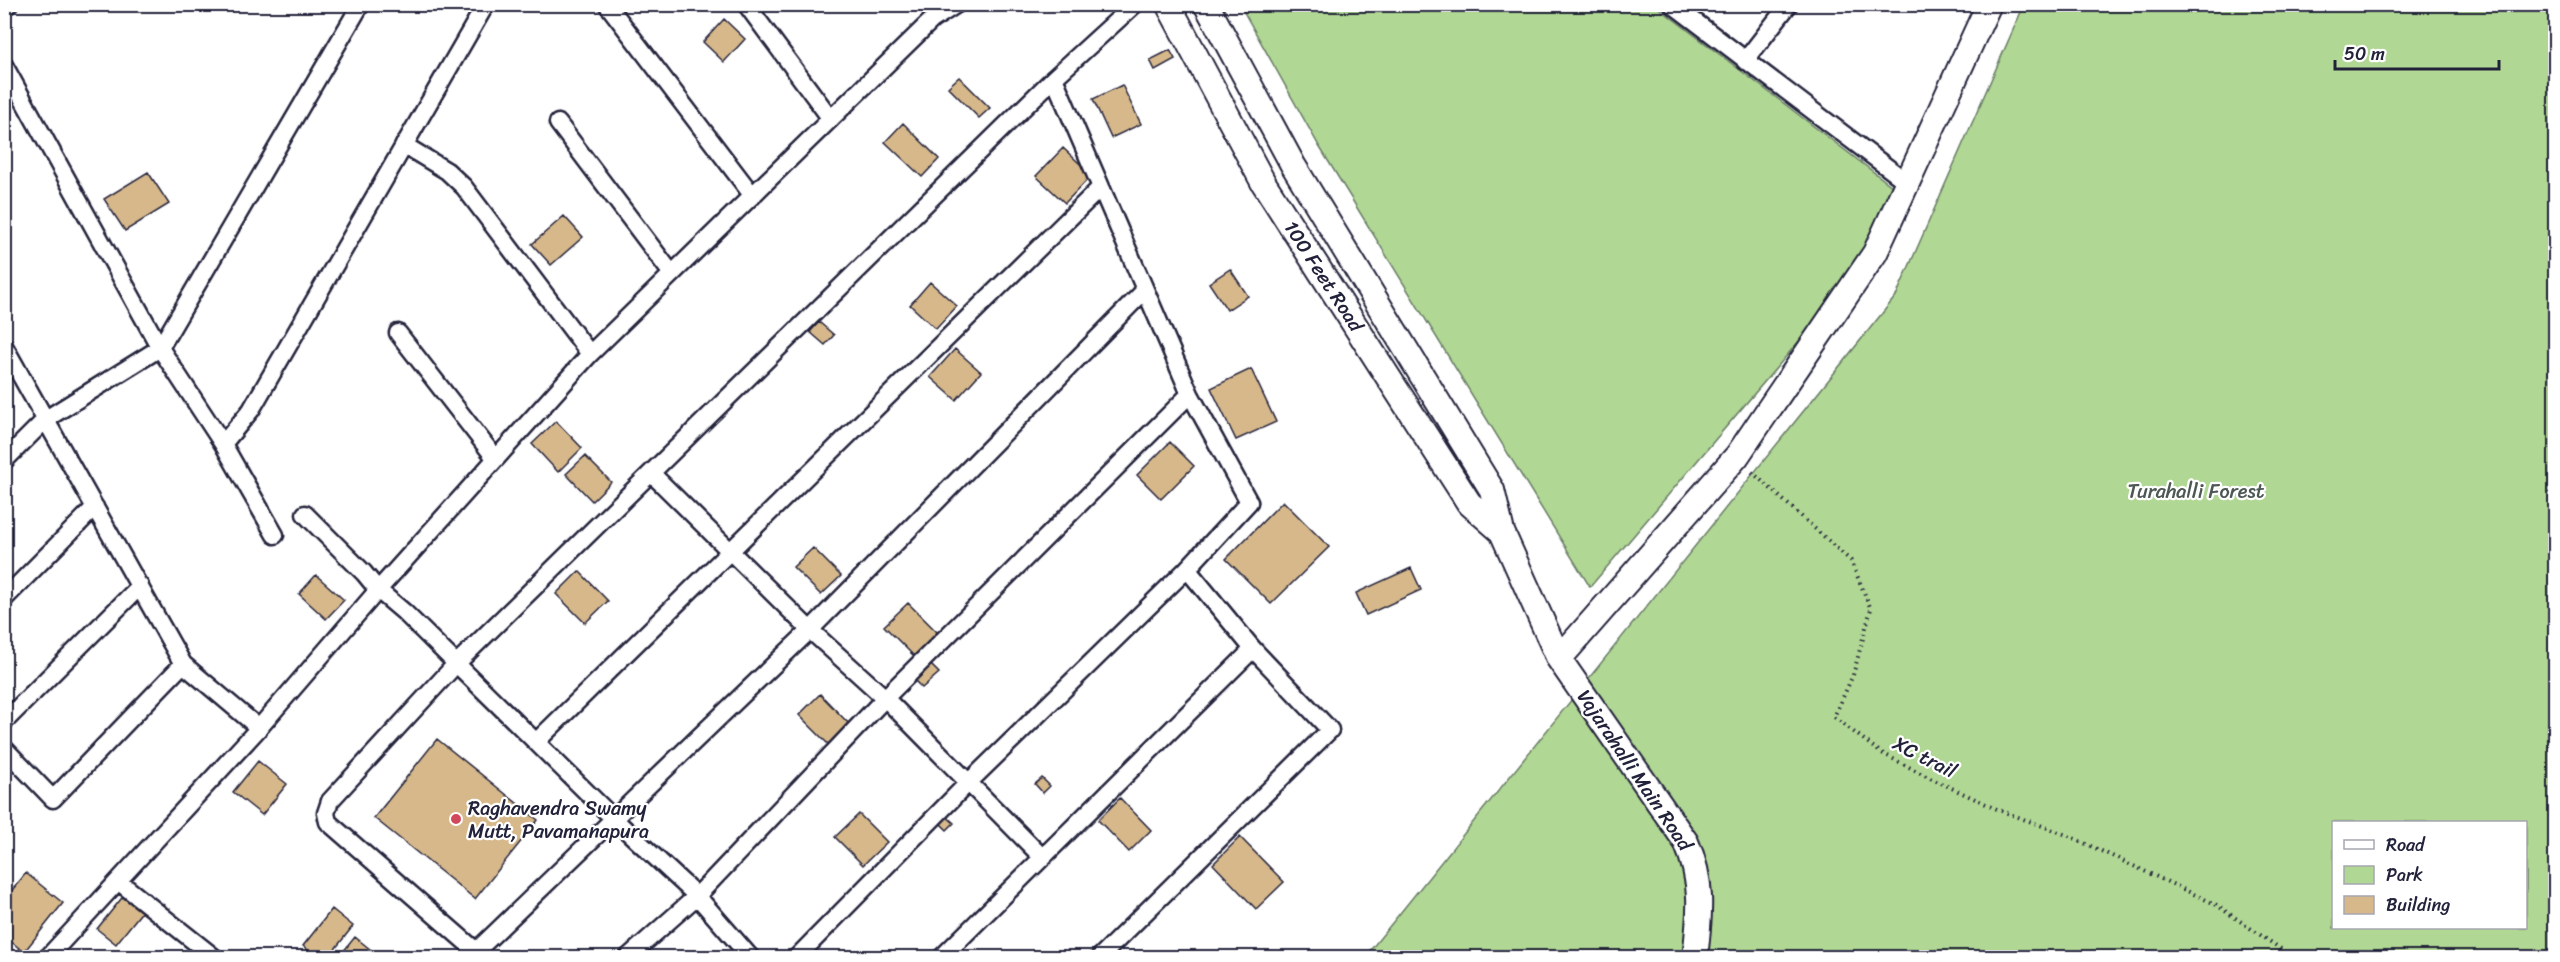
<svg xmlns="http://www.w3.org/2000/svg" width="2560" height="962" viewBox="0 0 2560 962" font-family="Sriracha,sans-serif">
<style>
.green{fill:#b0d793;stroke:#697c67;stroke-width:1.5;fill-rule:evenodd}
.building{fill:#d7b88b;stroke:#22223b;stroke-width:1.5}
.lines{fill:none;stroke-linecap:round;stroke-linejoin:round}
.street-casing{stroke:#22223b;stroke-width:21}
.secondary-casing{stroke:#22223b;stroke-width:28}
.path{stroke:#22223b;stroke-width:4;stroke-dasharray:1.5 4.5;stroke-linecap:butt}
.street{stroke:#fff;stroke-width:16}
.secondary{stroke:#fff;stroke-width:24}
.poi-dot{fill:#d1495b;stroke:#fff;stroke-width:2}
.labels{text-anchor:middle;stroke-width:4.5;stroke-linejoin:round;paint-order:stroke}
.street-label{font-size:20px;fill:#22223b;stroke:#fff}
.park-label{font-size:20px;fill:#4d5855;stroke:#fff}
.poi-label{font-size:20px;fill:#22223b;stroke:#fff;text-anchor:start}
</style>
<rect width="100%" height="100%" fill="#fff"/>
<filter id="ink" filterUnits="userSpaceOnUse"><feTurbulence type="fractalNoise" baseFrequency=".0167" numOctaves="2"/><feDisplacementMap in="SourceGraphic" scale="12" xChannelSelector="R" yChannelSelector="G"/><feConvolveMatrix kernelMatrix="1 2 1 2 8 2 1 2 1" color-interpolation-filters="sRGB"/></filter>
<g filter="url(#ink)">
<path class="green" d="M1240 5H1655L1897 190 1862 267 1590 587 1319 146Z
M2024 5H2555V957L1364 958 1896 296ZM2334 822H2526V928H2334Z"/>
<path class="building" d="M724 19 745 39 724 62 703 42Z
M1170 50 1175 59 1155 70 1150 60Z
M959 77 990 108 979 118 948 87Z
M1122 85 1141 124 1111 138 1093 99Z
M903 123 939 159 922 177 885 142Z
M1063 148 1092 175 1065 203 1036 176Z
M148 172 169 204 125 231 104 199Z
M564 216 583 237 551 265 532 244Z
M1230 269 1248 296 1227 310 1209 283Z
M930 282 957 306 936 329 910 305Z
M819 322 834 335 825 345 810 332Z
M955 349 981 372 956 400 930 377Z
M1251 369 1276 422 1236 440 1211 388Z
M556 421 582 448 558 472 532 444Z
M1170 442 1194 466 1161 499 1137 475Z
M585 456 611 482 592 501 566 474Z
M1283 501 1329 547 1271 604 1226 559Z
M813 548 841 576 821 595 793 567Z
M1411 568 1421 590 1366 615 1356 593Z
M579 571 608 601 585 623 556 594Z
M316 575 344 600 326 619 299 594Z
M908 603 938 633 914 656 884 626Z
M928 662 939 673 922 688 912 678Z
M820 694 853 728 832 748 799 715Z
M437 739 538 820 475 899 374 818Z
M258 761 287 784 262 815 233 792Z
M1042 778 1050 786 1043 793 1035 784Z
M1120 798 1151 830 1129 852 1098 820Z
M859 814 887 842 863 865 835 837Z
M946 816 954 823 947 830 939 822Z
M1240 837 1284 882 1256 909 1213 864Z
M26 873 63 903 24 952 4 936V900Z
M125 894 144 909 116 944 97 929Z
M332 909 353 926 328 958H318L303 946Z
M355 937 381 958H338Z"/>
<g class="lines">
<defs>
<path id="street" d="M607 4 753 196
M746 4 831 119
M1672 4 1908 183
M4 7 9 4
M1745 61 1789 4
M4 65 160 348 223 444 251 410 486 4
M1054 78 1190 394 1249 502 1187 569 1253 649 1330 730 1099 958
M558 123 672 274
M404 145 447 171 464 187 590 354 932 20 957 4
M398 333 496 459
M4 346 183 664 259 728
M223 444 275 535
M4 461 46 419 160 348 361 4
M651 473 810 630 885 698 1042 857
M305 514 364 573 378 590 590 354
M4 599 95 507
M4 722 140 586
M536 742 1101 187
M4 748 53 799 183 664
M118 881 215 958
M476 951 328 822 326 813 330 801 456 664 1054 78 1135 4
M47 958 259 728 378 590 404 612 614 819 697 896 751 958
M469 958 810 630 1145 290
M627 958 697 896 885 698 1190 394
M796 958 967 784 1187 569
M941 958 1253 649"/>
<path id="secondary" d="M1168 4 1263 182 1469 503 1502 532
M1206 4 1293 165 1492 490 1502 532 1559 659 1686 842C1704 883 1700 914 1695 958
M1559 659 1737 456 1875 253 1989 4"/>
</defs>
<use href="#street" class="street-casing"/>
<use href="#secondary" class="secondary-casing"/>
<path class="path" d="M1752 472 1851 561 1871 609 1853 675 1834 717 1880 752 1930 778 1999 810 2067 835 2215 904 2294 958"/>
<use href="#street" class="street"/>
<use href="#secondary" class="secondary"/>
</g>
</g>
<circle class="poi-dot" cx="456" cy="819" r="6"/>
<g class="labels">
<g class="street-label">
<text transform="translate(1324 276) rotate(57)" y="7">100 Feet Road</text>
<text transform="translate(1925 757) rotate(27)" y="7">XC trail</text>
<text transform="translate(1635 770) rotate(56)" y="7">Vajarahalli Main Road</text>
</g>
<g class="park-label">
<text x="2196" y="498">Turahalli Forest</text>
</g>
<g class="poi-label">
<text x="468" y="815">Raghavendra Swamy<tspan x="468" dy="23">Mutt, Pavamanapura</tspan></text>
</g>
</g>
<rect width="2560" height="962" fill="none" stroke="#fff" stroke-width="24"/>
<rect x="12" y="12" width="2536" height="938" fill="none" stroke="#22223b" stroke-width="2" filter="url(#ink)"/>
<rect x="2332" y="821" width="195" height="108" fill="#ffffff" stroke="#a7a7b1" stroke-width="1.5"/>
<rect x="2344" y="840" width="30" height="9" fill="#ffffff" stroke="#a7a7b1" stroke-width="1.5"/>
<text x="2386" y="851" font-size="18" fill="#22223b">Road</text>
<rect x="2344" y="866" width="30" height="18" fill="#b0d793" stroke="#a7a7b1" stroke-width="1.5"/>
<text x="2386" y="881" font-size="18" fill="#22223b">Park</text>
<rect x="2344" y="896" width="30" height="18" fill="#d7b88b" stroke="#a7a7b1" stroke-width="1.5"/>
<text x="2386" y="911" font-size="18" fill="#22223b">Building</text>
<path d="M2335 60v9h164v-9" fill="none" stroke="#22223b" stroke-width="3"/>
<text x="2344" y="60" font-size="18" fill="#22223b" stroke="#ffffff" stroke-width="4.5" paint-order="stroke">50 m</text>
</svg>
